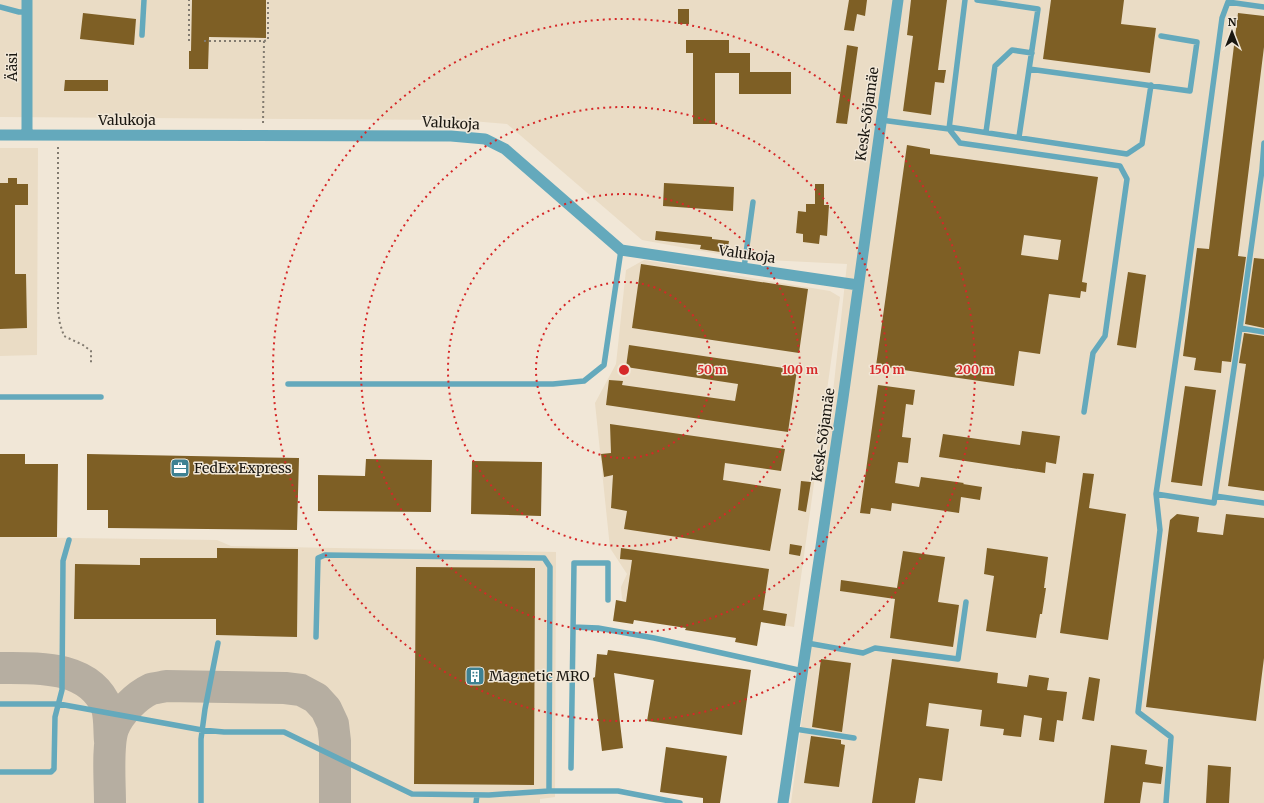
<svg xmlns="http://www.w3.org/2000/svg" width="1264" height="803" viewBox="0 0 1264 803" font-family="Merriweather,serif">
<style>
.built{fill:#eadcc5}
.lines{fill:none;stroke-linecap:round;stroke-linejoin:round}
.taxiway{stroke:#b6aea1;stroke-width:32}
.building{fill:#7e5f25;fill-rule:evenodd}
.path{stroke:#827b70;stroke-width:2;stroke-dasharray:2 3;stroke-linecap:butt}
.service{stroke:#64a9bc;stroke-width:5.5}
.minor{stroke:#64a9bc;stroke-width:11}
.ring{fill:none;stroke:#d62828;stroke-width:2;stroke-dasharray:2 4}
.labels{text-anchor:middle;stroke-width:3;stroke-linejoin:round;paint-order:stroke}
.street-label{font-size:14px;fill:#1a1711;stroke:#f1e7d7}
.poi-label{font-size:14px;fill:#1a1711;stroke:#f1e7d7;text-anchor:start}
.centre{fill:#d62828;stroke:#f1e7d7;stroke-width:2}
.ring-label{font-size:12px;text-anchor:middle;font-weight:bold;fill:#d62828;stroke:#f1e7d7;stroke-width:3;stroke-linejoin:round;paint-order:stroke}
</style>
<rect width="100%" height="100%" fill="#f1e7d7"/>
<path class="built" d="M0 0H1264V803H791L809 665 827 447 847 264 746 259 642 240 507 124 460 120 0 117Z
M0 148H38L37 355 0 356Z
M644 260 830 291 840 297 794 627 637 603 626 602 622 599 621 587 627 574 610 548 595 403 616 364 626 270Z
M0 537 217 540 231 546 556 552 555 797 540 799V803H0Z"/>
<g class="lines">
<path class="taxiway" d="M0 668C38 668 90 665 107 708 110 718 109 731 110 741
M110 803C110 783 107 746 113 729 119 713 136 696 151 689 156 688 162 687 166 686L285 688 301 690 316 698 326 709 333 724 335 741V803"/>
</g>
<path class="building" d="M192 0H266V38L209 37 208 69H189V51H191Z
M849 0H867L865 16 857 14 854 31 844 30Z
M911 0H947L938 70H946L944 83 935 82 931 115 903 111 913 36 907 35Z
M1051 0H1124L1121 24 1156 28 1150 73 1043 59Z
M678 9H689V24H678Z
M83 13 136 19 134 45 80 39Z
M1238 13 1264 16V47L1238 256 1246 257 1231 362 1222 361 1221 373 1194 370 1196 358 1183 356 1197 248 1209 249Z
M686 40H729V53H750V72H791V94H739V73H715V124H693V53H686Z
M847 45 858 47 847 124 836 123Z
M65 80H108V91H64Z
M907 145 930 149V154L1098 177 1082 282 1087 283 1086 292 1081 291 1080 298 1049 294 1040 354 1019 351 1014 386 876 366ZM1024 235 1061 240 1058 260 1021 255Z
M8 178H17V184H28V205H15V274H26L27 328 0 329V183H8Z
M664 183 734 187 733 211 663 206Z
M815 184H824V205H829L827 236 820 235 819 244 803 242V234L796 233 798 211 806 212V204H815Z
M656 231 712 237V239L729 241 727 253 700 249 701 245 655 240Z
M1254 258 1264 259V328L1245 324Z
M641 264 808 289 799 353 632 328Z
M1128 272 1146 275 1136 348 1117 345Z
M1244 333 1264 336V491L1228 486 1246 364 1239 363Z
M629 345 797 370 788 432 606 405 609 380 623 381 622 385 735 401 738 384 626 367Z
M878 385 915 390 913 405 906 404 902 437 911 438 908 463 898 462 895 483 919 487 921 477 964 483 963 484 982 487 980 500 961 497 959 513 892 503 891 511 871 508 870 514 860 513Z
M1185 386 1216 390 1202 486 1171 482Z
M610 424 785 449 781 471 725 463 723 480 781 489 770 551 624 529 627 511 611 508 613 475 604 477 601 454 611 453Z
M1022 431 1060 436 1056 464 1046 462 1045 473 939 457 943 434 1020 445Z
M0 454H25V464H58L57 537H0Z
M87 454 299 458 297 530 108 528V510H87Z
M366 459 432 460 431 512 318 511V475L365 476Z
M472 461 542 462 541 516 471 514Z
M1083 473 1094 474 1089 508 1126 514 1108 640 1060 633Z
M801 481 811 482 806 512 798 510Z
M1177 514 1199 517 1197 532 1223 535 1226 514 1264 518V658L1256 721 1146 707 1170 520Z
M790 544 802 546 800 556 789 554Z
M217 548 298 549 297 637 216 635V619H74L75 564 140 565V558H217Z
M621 548 769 569 763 610 787 614 785 626 761 622 757 646 735 642 736 638 685 630 686 628 634 620 633 624 613 621 616 600 626 602 632 560 620 559Z
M987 548 1048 557 1044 588H1046L1042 614H1040L1036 638 986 631 994 576 984 574Z
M903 551 945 557 938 602 959 605 953 647 890 638 895 599 840 591 841 580 897 588Z
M416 567 535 568 534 785 414 784Z
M608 650 751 670 742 735 647 721 654 680 614 673 623 748 602 751 593 678 595 677 597 654 607 655Z
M821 659 851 663 842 732 812 727Z
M892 659 998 673 997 683 1027 687 1029 675 1049 678 1047 690 1067 692 1063 721 1057 720 1054 742 1039 740 1042 718 1024 715 1021 737 1003 735 1004 729 980 726 982 710 929 703 926 726 949 729 942 781 919 778 915 803H872Z
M1089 677 1100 679 1094 721 1082 719Z
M811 736 841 740V744L845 745 839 787 804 783Z
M1111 745 1147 750 1145 764 1163 767 1161 784 1143 782 1140 803H1104Z
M666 747 727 756 720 803H703V798L660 792Z
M1208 765 1231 767 1229 803H1206Z"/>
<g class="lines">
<path class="path" d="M189 41V0
M204 41H264L263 125
M264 41 268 40V0
M58 147V311L60 324 64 336 83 345 91 351V365"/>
<path class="service" d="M977 0 1038 9 1019 137
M0 7 19 12H27
M142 35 144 0
M1029 69 1190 91 1197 42 1161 36
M881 120 949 129 965 0
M949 127 1127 154 1142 144 1151 85
M949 129 960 143 1120 166 1127 179 1105 336 1093 353 1084 412
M986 132 995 66 1012 50 1032 53
M744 268 753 202
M1240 328 1264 332
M288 384H553L584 381 604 365 621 250
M0 397H101
M1156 494 1214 503 1215 496 1264 503
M1215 496 1240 328 1262 170 1264 143
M573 627 598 628 654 638 803 671
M807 643 863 653 875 648 958 659 966 602
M0 704H59L202 730 224 732H284L412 794 489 795 549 791 550 567 544 558 325 555 318 558 316 637
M795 729 854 738
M571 768 574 563H608V600
M0 772H51L54 769 55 717 62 690 63 561 69 540
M549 791H618L680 803
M201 803V739L205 709 218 643
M476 803 477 795
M1166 803 1171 737 1138 712 1160 530 1156 494 1182 316 1222 18 1228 2 1264 7"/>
<path class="minor" d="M0 135 451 136 485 139 505 149 621 250 858 285
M27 135V0
M783 803 843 398 898 0"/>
</g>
<g class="ring">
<circle cx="624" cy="370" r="88"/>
<circle cx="624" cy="370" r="176"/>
<circle cx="624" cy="370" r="263"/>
<circle cx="624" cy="370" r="351"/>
</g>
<defs>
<symbol id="office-square" viewBox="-11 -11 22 22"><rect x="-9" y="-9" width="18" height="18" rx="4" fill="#3e8192" stroke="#f1e7d7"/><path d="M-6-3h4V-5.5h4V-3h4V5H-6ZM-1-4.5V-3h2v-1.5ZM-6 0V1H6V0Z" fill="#fff"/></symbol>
<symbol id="building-square" viewBox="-11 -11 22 22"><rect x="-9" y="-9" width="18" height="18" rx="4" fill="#3e8192" stroke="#f1e7d7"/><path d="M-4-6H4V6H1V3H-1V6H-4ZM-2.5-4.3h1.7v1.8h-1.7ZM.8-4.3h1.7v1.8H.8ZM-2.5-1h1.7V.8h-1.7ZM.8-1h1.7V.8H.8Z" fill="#fff"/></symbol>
</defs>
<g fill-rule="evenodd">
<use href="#office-square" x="169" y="457" width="22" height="22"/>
<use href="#building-square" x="464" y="665" width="22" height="22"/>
</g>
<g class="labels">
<g class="street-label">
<text transform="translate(12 67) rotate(-90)" y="5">Ääsi</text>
<text transform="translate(867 114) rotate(-82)" y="5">Kesk-Sõjamäe</text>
<text x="127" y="125">Valukoja</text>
<text transform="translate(451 123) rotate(3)" y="5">Valukoja</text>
<text transform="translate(747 254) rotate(8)" y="5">Valukoja</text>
<text transform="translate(823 435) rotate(-82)" y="5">Kesk-Sõjamäe</text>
</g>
<g class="poi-label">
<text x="194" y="473">FedEx Express</text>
<text x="489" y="681">Magnetic MRO</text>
</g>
</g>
<circle cx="624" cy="370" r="6" class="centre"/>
<g class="ring-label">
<text x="712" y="374">50 m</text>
<text x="800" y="374">100 m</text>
<text x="887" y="374">150 m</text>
<text x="975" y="374">200 m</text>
</g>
<g transform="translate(1232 32)" stroke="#f1e7d7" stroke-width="3" paint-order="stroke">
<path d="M0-3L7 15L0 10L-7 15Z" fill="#1a1711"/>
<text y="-6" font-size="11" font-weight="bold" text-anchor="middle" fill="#1a1711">N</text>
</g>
</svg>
